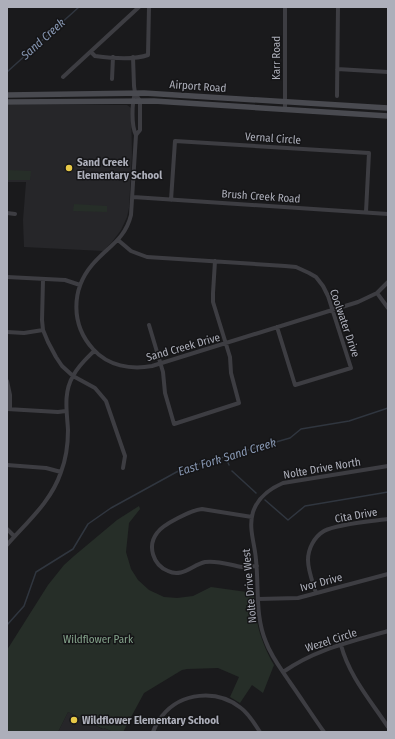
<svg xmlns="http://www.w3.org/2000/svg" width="395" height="739" viewBox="0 0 395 739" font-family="'Fira Sans Condensed',sans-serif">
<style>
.built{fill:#262629}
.green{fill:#262e28}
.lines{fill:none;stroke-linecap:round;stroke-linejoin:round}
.stream{stroke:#30363f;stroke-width:1.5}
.minor{stroke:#3d3d42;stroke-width:4}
.secondary{stroke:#494a50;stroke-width:5.5}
.poi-dot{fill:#e7c947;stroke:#151517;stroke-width:1.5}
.labels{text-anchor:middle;stroke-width:3;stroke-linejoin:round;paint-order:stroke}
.street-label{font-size:11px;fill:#adafba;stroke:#151517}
.poi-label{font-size:11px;font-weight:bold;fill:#adafba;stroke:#151517;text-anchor:start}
.park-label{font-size:11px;fill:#85a48c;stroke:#151517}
.water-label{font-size:12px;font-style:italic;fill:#8797b2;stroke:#151517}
</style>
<rect width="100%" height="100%" fill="#1a1a1c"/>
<path class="built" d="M7 105H127L131 108 132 155 129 208 127 217 121 230 112 242 103 251 24 247 23 220 26 182H7Z
M68 712 102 729 104 728 113 732H58Z"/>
<path class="green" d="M7 170 31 171 30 180H7Z
M74 204 107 206V212L73 211Z
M139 506 140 509 129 523 126 552 131 569 138 580 149 590 164 597 177 598 193 596 211 587 254 593C255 621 260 640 274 665L263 693 252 685 240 703 230 697 239 677 218 668 187 669 182 670 144 693 123 732H113L104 728 103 729 68 712 58 732H7V650L48 585 64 565 74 556 117 520Z"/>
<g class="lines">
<path class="stream" d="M7 72 79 7
M226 458 229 465
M232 471 256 493
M265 500 288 520 305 506 388 492
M7 625 24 606 36 572 73 549 88 524 111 508 182 469 290 438 301 429 349 421 388 408"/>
<path class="minor" d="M285 7V109
M91 52 95 56C110 58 134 60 148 55L149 7
M133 57 134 86 135 93 140 101V130L136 135 131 215C125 240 107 247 92 265 71 290 71 325 93 349 108 366 131 370 152 366L358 302 377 293 388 282
M337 69 388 72
M63 77 139 7
M112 79 113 57
M135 93C132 103 131 125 136 135
M337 96 338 7
M133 197 388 214
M171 200 175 141 369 153 366 212
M7 213 15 214
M118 240 131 251 147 257 285 266 296 267 309 273 316 277 323 286 328 296 351 368 295 385 277 327
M7 277 65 280 80 285
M43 280 42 320 43 330 48 342 56 357 62 366 73 376 95 388 106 401 125 456 123 468
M377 293 388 308
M149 325 163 372 165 393 174 424 239 403 231 373 230 357 213 302V293L215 261
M7 332 24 333 43 330
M7 381 10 395V409
M7 409 58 412 66 411
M7 465 46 468 61 472
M252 517 202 509C192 510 163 524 157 533 147 546 153 565 168 571 182 578 192 565 205 562 217 560 230 565 242 567 247 567 252 566 257 566
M7 529 14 536
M7 545C27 522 51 502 61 472 66 459 68 444 68 430 67 412 63 393 73 376 78 366 86 359 94 351
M316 593C313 583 308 571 308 560 308 549 314 537 324 531 336 524 373 521 388 519
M258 599 298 598 388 574
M341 645C349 676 371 701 388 727
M283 672C316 649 350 642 388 631
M153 732C155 726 158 721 162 716 181 692 217 689 241 708 249 714 254 723 260 732
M324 732C312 715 301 698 289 681 281 669 271 656 266 642 255 616 259 588 256 560 255 544 248 528 253 512 258 497 269 489 283 483L388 466"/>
<path class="secondary" d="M7 95 144 93 388 108
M7 102 154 101 388 116"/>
</g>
<g class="poi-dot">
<circle cx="69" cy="168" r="4"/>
<circle cx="74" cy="720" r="4"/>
</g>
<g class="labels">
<g class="street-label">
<text transform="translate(276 58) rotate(-90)" y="4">Karr Road</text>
<text transform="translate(198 86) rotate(4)" y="4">Airport Road</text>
<text transform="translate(273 138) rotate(4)" y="4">Vernal Circle</text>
<text transform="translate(261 196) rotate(4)" y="4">Brush Creek Road</text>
<text transform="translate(345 323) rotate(71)" y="4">Coolwater Drive</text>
<text transform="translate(183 347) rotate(-16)" y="4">Sand Creek Drive</text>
<text transform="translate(322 468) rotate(-10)" y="4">Nolte Drive North</text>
<text transform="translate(356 515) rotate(-10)" y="4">Cita Drive</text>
<text transform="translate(321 582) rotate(-15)" y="4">Ivor Drive</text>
<text transform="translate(249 586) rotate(-95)" y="4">Nolte Drive West</text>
<text transform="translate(331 640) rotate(-18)" y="4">Wezel Circle</text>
</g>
<g class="poi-label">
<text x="77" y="166">Sand Creek<tspan x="77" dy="13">Elementary School</tspan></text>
<text x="82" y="724">Wildflower Elementary School</text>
</g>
<g class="park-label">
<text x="98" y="643">Wildflower Park</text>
</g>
<g class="water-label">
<text transform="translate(43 39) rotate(-42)" y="4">Sand Creek</text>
<text transform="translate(227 457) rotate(-17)" y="4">East Fork Sand Creek</text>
</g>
</g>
<rect width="395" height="739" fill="none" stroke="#adafba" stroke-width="16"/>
</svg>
